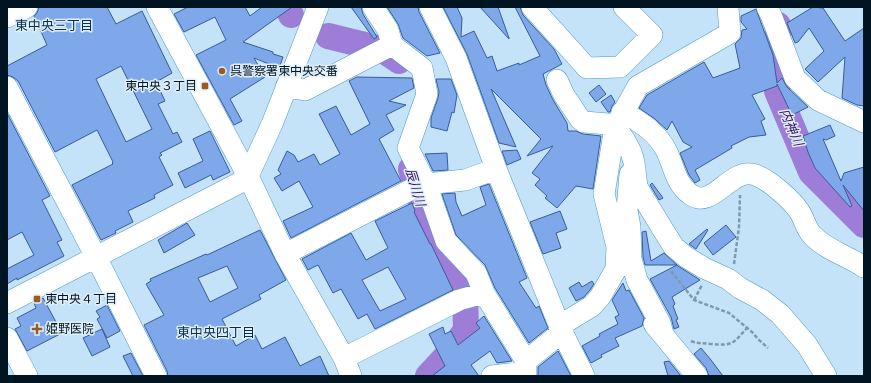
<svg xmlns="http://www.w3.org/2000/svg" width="871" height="383" viewBox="0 0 871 383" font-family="'DejaVu Sans','Noto Sans JP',sans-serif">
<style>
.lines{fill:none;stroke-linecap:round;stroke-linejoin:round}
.river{stroke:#9e7dd8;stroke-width:26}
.building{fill:#7ea8ea;stroke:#375d99;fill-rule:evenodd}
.minor-casing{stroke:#4c9acc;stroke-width:22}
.path{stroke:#7f99ac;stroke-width:2.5;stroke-dasharray:4 2;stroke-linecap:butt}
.minor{stroke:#fff;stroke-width:21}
.poi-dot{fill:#9a5b22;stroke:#dfeef9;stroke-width:1.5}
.labels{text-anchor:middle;stroke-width:3;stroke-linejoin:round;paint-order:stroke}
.poi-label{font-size:12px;fill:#001422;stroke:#dfeef9;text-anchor:start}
.neighbourhood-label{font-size:13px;fill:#05324b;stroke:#dfeef9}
.water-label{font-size:13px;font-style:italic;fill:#340d5f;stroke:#dfeef9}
</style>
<rect width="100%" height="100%" fill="#c5e3f8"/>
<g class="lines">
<path class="river" d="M287 7 291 15
M778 25 777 91 811 172 864 225
M328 36 381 49 399 61
M411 169 430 232 465 291 466 330 452 350 428 376"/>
</g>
<path class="building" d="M39 7H107L116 24 142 11 172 73 156 82 165 101 158 104 173 134 177 132 182 142 160 153 162 155 159 157 173 185 154 195 155 198 128 211 133 222 115 231 116 233 101 240 72 185 113 164 112 163 113 162 97 130 55 152 18 81 13 77 7 75V66L47 45 34 16 37 13ZM121 66 152 129 126 142 96 79Z
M188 7H245L250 16 262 7H292L243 42 273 52V54L283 57 279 68 254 58 265 77 230 99 242 121 234 125 196 55 226 40 215 17 184 32 174 14Z
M351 7H361L363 14 377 37 374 39Z
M387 7H418L419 12 440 53 427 56 403 38 398 24Z
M443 7H457L462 18 461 37 474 31 487 58 492 56 497 71 519 63V65L540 56 515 7H520L523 15 554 49 562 64 543 74 546 85 553 100 567 123 568 131H576L583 134 601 136 593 189 576 186 557 208 545 198 547 196 535 185 540 179 532 173 553 146 527 156 541 139 491 89 516 147 499 143 467 54Z
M480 7H498L509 38V39Z
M813 7 823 8 845 41 864 28V106L857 105 842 98 845 57 818 82 805 69 824 51 809 28 798 42 795 43 787 23Z
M756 9 773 55 777 83 782 78 787 87 808 107 792 115 777 84V86L752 95 765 119 761 121 766 135 749 137 731 146 732 148 695 170 700 180 695 183 689 175 680 153 692 147 683 142 672 121 667 130 655 119 639 108 647 95 704 62 713 78 740 68 735 44 741 38 742 30 747 29 741 22V16Z
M357 77 412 78 414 88 389 101 406 105 386 115 394 130 379 139 401 181 291 238 283 221 313 207 299 181 282 191 274 178 281 174 278 170 287 151 294 155 298 162 314 154 320 165 340 154 319 114 336 106 351 135 370 124 349 81Z
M436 79H451L457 95 454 113 452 112 447 131 431 127V118L438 98 439 92Z
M599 85 606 94 596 102 589 93Z
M611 95 615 102 612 106 610 112H608L601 102Z
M7 113 50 196 42 200 62 240 57 242 64 256 17 280V278L7 284V269L34 255 22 232 7 240Z
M830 125 835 136 826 140 823 139 841 181 844 173 864 167V211L843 185 852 206 850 207 815 168 808 152 803 136Z
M210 131 230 172 213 180 211 175 185 188 178 173 203 161 193 139Z
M517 150 521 159 507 165 502 151Z
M447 153 448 170 433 171 425 154Z
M652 183 663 198 659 200 650 185Z
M489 184 527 278 519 282 536 308 539 306 548 328 529 343 495 288 485 265 456 235 442 194 455 193 456 202 462 216 486 205 480 187Z
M412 203 415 211 414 212 430 244H431L453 290 375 329 367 314 358 319 341 289 333 293 318 265 308 270 302 259 351 233 366 260 388 248 375 221ZM388 267 406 299 380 311 362 280Z
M560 211 567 229 556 233 561 248 543 254 530 222Z
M187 223 195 235 164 253 158 240Z
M726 225 736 237 713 255 704 243Z
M707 229 708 230 696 249 689 244Z
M260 230 286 280 259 295 261 299 222 319 236 346 255 335 262 349 285 337 300 366 320 356 329 376H168L167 371 144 325 164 315 146 284 151 281 150 279 206 254 207 255ZM227 266 238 288 210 302 198 278Z
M646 231 651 261 664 253 678 266 700 280 672 297 675 304 673 306 678 319 676 320 679 327 674 329 671 317 650 279 677 265H645L643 257 642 232Z
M592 281 594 284 590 290 584 297 576 301 569 288 579 282 582 287Z
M623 283 626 291 629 290 644 318 642 326 615 338 619 346 601 355 602 357 591 363 582 346 600 336 599 334 618 324 615 317 619 315 612 300Z
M43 298 62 333 27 351 15 329 21 326 17 318 36 308 34 303Z
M107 305 120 331 107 338 97 319 100 317 96 311Z
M484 316 512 361 497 363 490 351 471 365 479 376H432L445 366 429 334 443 327 445 334 451 331 458 345 480 328 476 323Z
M102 329 110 347 92 356 83 338Z
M701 348 711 360 723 376H709L706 368 694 354Z
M558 351 571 376H538V367Z
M131 353 143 376H133L123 356Z
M669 361 681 376H668L664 362Z"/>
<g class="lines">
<defs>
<path id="minor" d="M157 7 248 176 285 254 344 358 351 376
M373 7 388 30 392 45 422 68 427 94 408 148 426 184 446 241 476 273 484 293 526 361V376
M430 7 456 58 496 169 562 332 584 376
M532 7 587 68 620 67 652 35 624 7
M767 7 771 15 795 78 818 100 864 122
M7 17 27 7
M557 80 564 95 580 119 584 122 608 124 615 127 624 139 631 152 634 162 637 187 665 233 674 247 686 257 704 268 728 279 740 288 762 300 780 314 807 345 826 376
M7 87 96 257 156 376
M286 87 305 90 392 45
M622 112C640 121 658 133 667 152 674 167 676 184 690 194 711 211 729 170 752 174 766 177 791 199 799 211 804 218 806 229 812 235 826 250 848 256 864 267
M630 174 627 210 630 227 631 259 637 280 660 323 663 334
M285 254 410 190 426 184 465 180 496 169
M7 303 239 183 248 176 272 124 318 7
M654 324 697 376
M559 326 592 306 600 297 616 269 617 247 604 194 615 127 638 86 730 33 728 7
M7 338 27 376
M344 358 459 300 484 293
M526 361 562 332
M492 376 525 372"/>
</defs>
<use href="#minor" class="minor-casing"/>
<path class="path" d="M734 264 739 227 740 195
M671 271 694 300 729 313 752 332 758 339 768 348
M694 300 702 285
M691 341C698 344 704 343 712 344 734 346 733 343 747 328"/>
<use href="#minor" class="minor"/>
</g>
<g class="poi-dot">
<circle cx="222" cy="71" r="4"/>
<rect x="201" y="82" width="8" height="8" rx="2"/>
<rect x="33" y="295" width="8" height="8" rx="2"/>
<path d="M35 323h4v4h4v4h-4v4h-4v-4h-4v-4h4z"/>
</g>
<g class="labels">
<g class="poi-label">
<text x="230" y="75">呉警察署東中央交番</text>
<text x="197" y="90" text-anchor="end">東中央３丁目</text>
<text x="45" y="303">東中央４丁目</text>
<text x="46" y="333">姫野医院</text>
</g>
<g class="neighbourhood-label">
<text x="54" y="30">東中央三丁目</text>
<text x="216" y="337">東中央四丁目</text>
</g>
<g class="water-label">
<text transform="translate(792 127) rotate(67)" y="5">内神川</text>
<text transform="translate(416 187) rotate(73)" y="5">辰川川</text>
</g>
</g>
<rect width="871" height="383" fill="none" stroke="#001422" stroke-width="16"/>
</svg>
